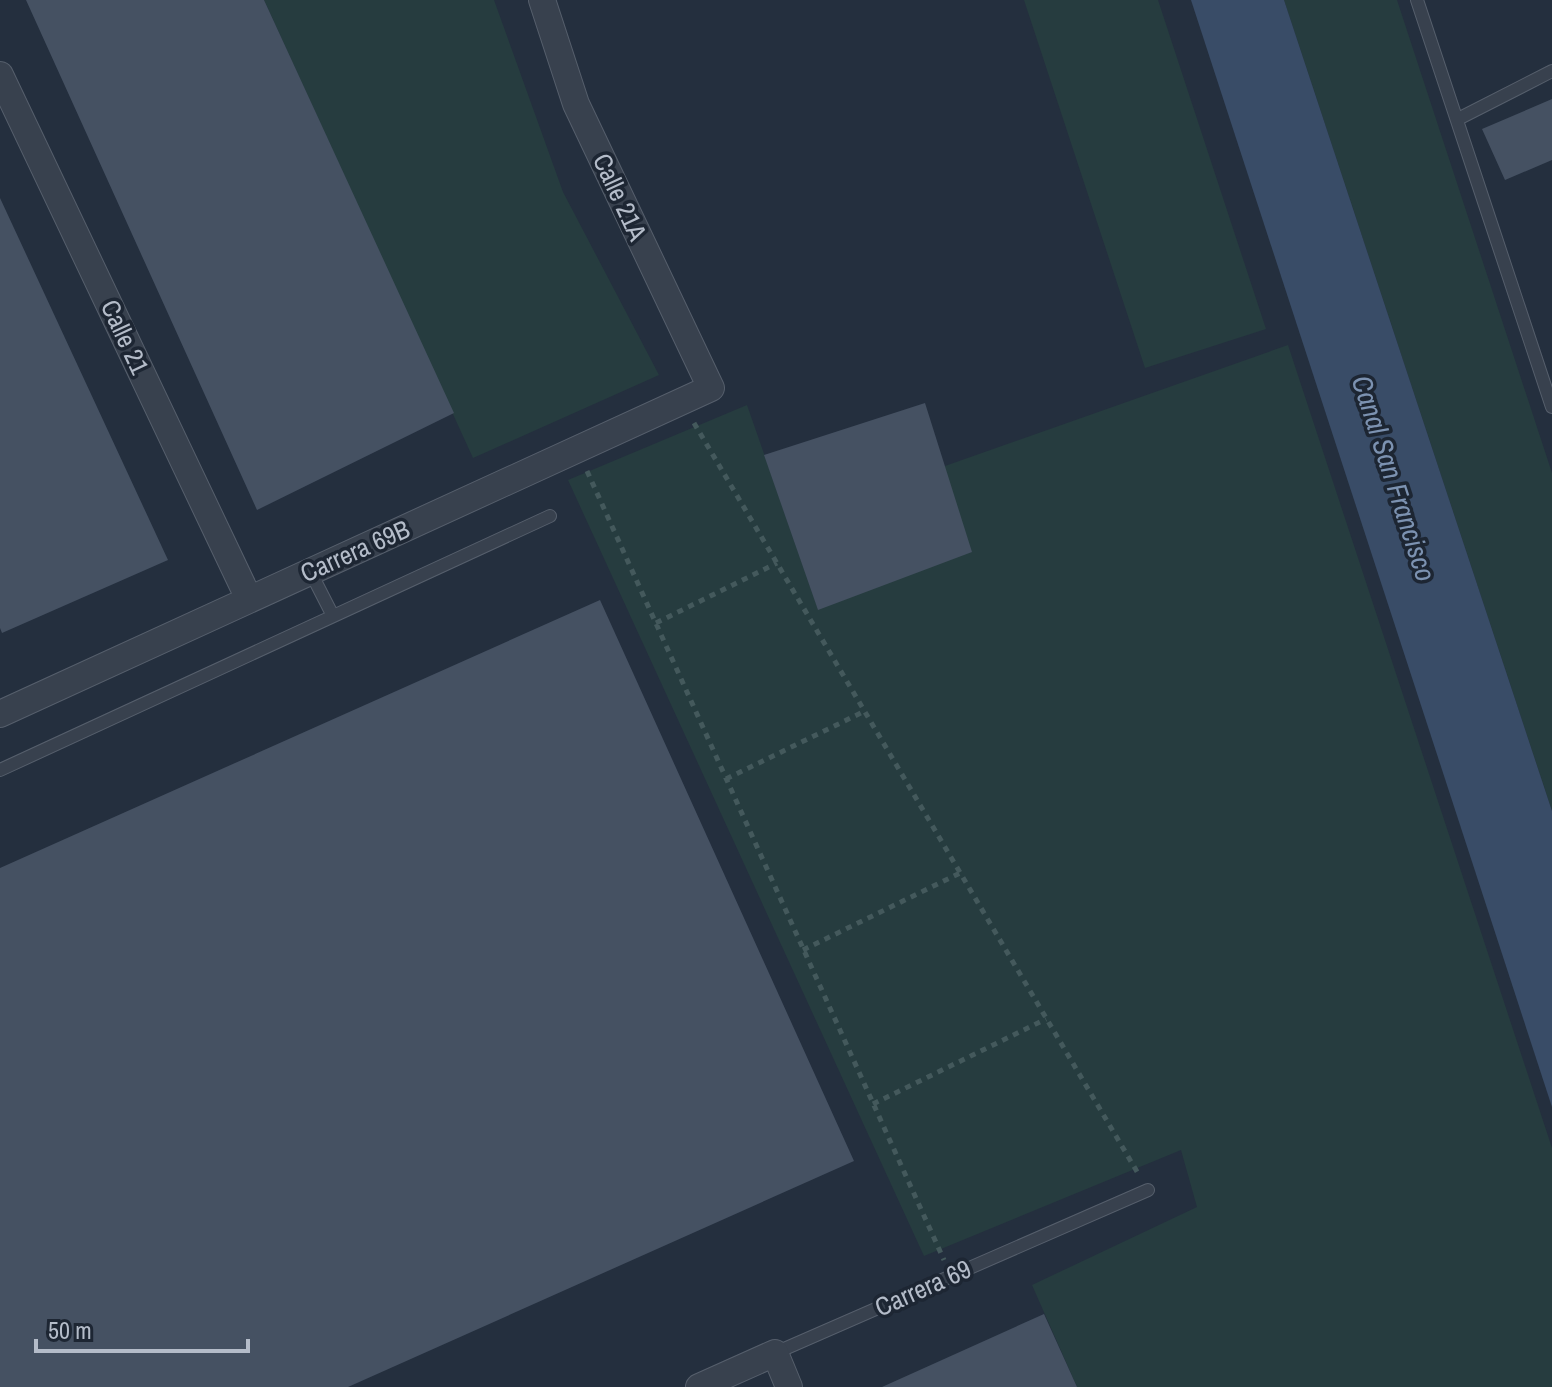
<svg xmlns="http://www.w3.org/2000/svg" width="1552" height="1387" viewBox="0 0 1552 1387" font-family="'Archivo Narrow',sans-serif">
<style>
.green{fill:#263c3f}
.water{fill:#394c67}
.building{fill:#455162}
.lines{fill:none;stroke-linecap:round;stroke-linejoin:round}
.lane-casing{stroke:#565f6c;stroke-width:14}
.street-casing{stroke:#565f6c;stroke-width:28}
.path{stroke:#44595c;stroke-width:5;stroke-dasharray:6 6;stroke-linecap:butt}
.lane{stroke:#38414e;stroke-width:12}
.street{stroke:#38414e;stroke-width:26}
.labels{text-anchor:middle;stroke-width:7;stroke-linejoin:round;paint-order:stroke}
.street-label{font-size:26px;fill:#b4bcc9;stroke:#1d2633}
.water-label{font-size:28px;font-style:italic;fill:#7c92b1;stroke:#1d2633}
</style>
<rect width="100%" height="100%" fill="#242f3e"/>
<path class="green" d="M264 0H494L563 192 659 375 473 458Z
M1024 0H1158L1266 329 1145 368Z
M1284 0H1397L1552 473V811Z
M1288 345 1552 1148V1387H1077L1032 1285 1197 1207 1181 1150 924 1256 568 480 747 405 818 609 945 466Z"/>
<path class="water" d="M1191 0H1284L1552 811V1107Z"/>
<path class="building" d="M26 0H264L454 413 257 510Z
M1552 99V160L1505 180 1482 129Z
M0 198 168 560 2 633 0 628Z
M925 403 972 552 818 610 764 455Z
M600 600 854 1161 348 1387H0V868Z
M1044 1314 1077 1387H882Z"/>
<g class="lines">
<defs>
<path id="lane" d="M1417 0 1552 407
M1458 119 1552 71
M310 571 333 616
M0 770 550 516
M775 1353 1148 1190"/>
<path id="street" d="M0 75 249 599
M0 714 711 388 576 104 542 0
M699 1387 775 1353 789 1387"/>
</defs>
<use href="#lane" class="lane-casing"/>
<use href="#street" class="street-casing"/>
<path class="path" d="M694 423 1139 1175
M587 471 944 1260
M656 623 777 563
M726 779 865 711
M803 950 960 873
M873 1104 1046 1019"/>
<use href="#lane" class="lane"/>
<use href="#street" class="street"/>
</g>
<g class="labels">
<g class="street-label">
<text transform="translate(620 197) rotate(65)" y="9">Calle 21A</text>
<text transform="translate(125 337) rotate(65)" y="9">Calle 21</text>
<text transform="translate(355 551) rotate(-24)" y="9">Carrera 69B</text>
<text transform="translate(923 1288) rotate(-24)" y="9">Carrera 69</text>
</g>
<g class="water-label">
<text transform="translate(1394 478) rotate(72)" y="10">Canal San Francisco</text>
</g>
</g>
<path d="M36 1339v12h212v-12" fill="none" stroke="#b4bcc9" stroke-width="4"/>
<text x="48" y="1339" font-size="24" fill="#b4bcc9" stroke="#1d2633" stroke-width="6" paint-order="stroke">50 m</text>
</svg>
